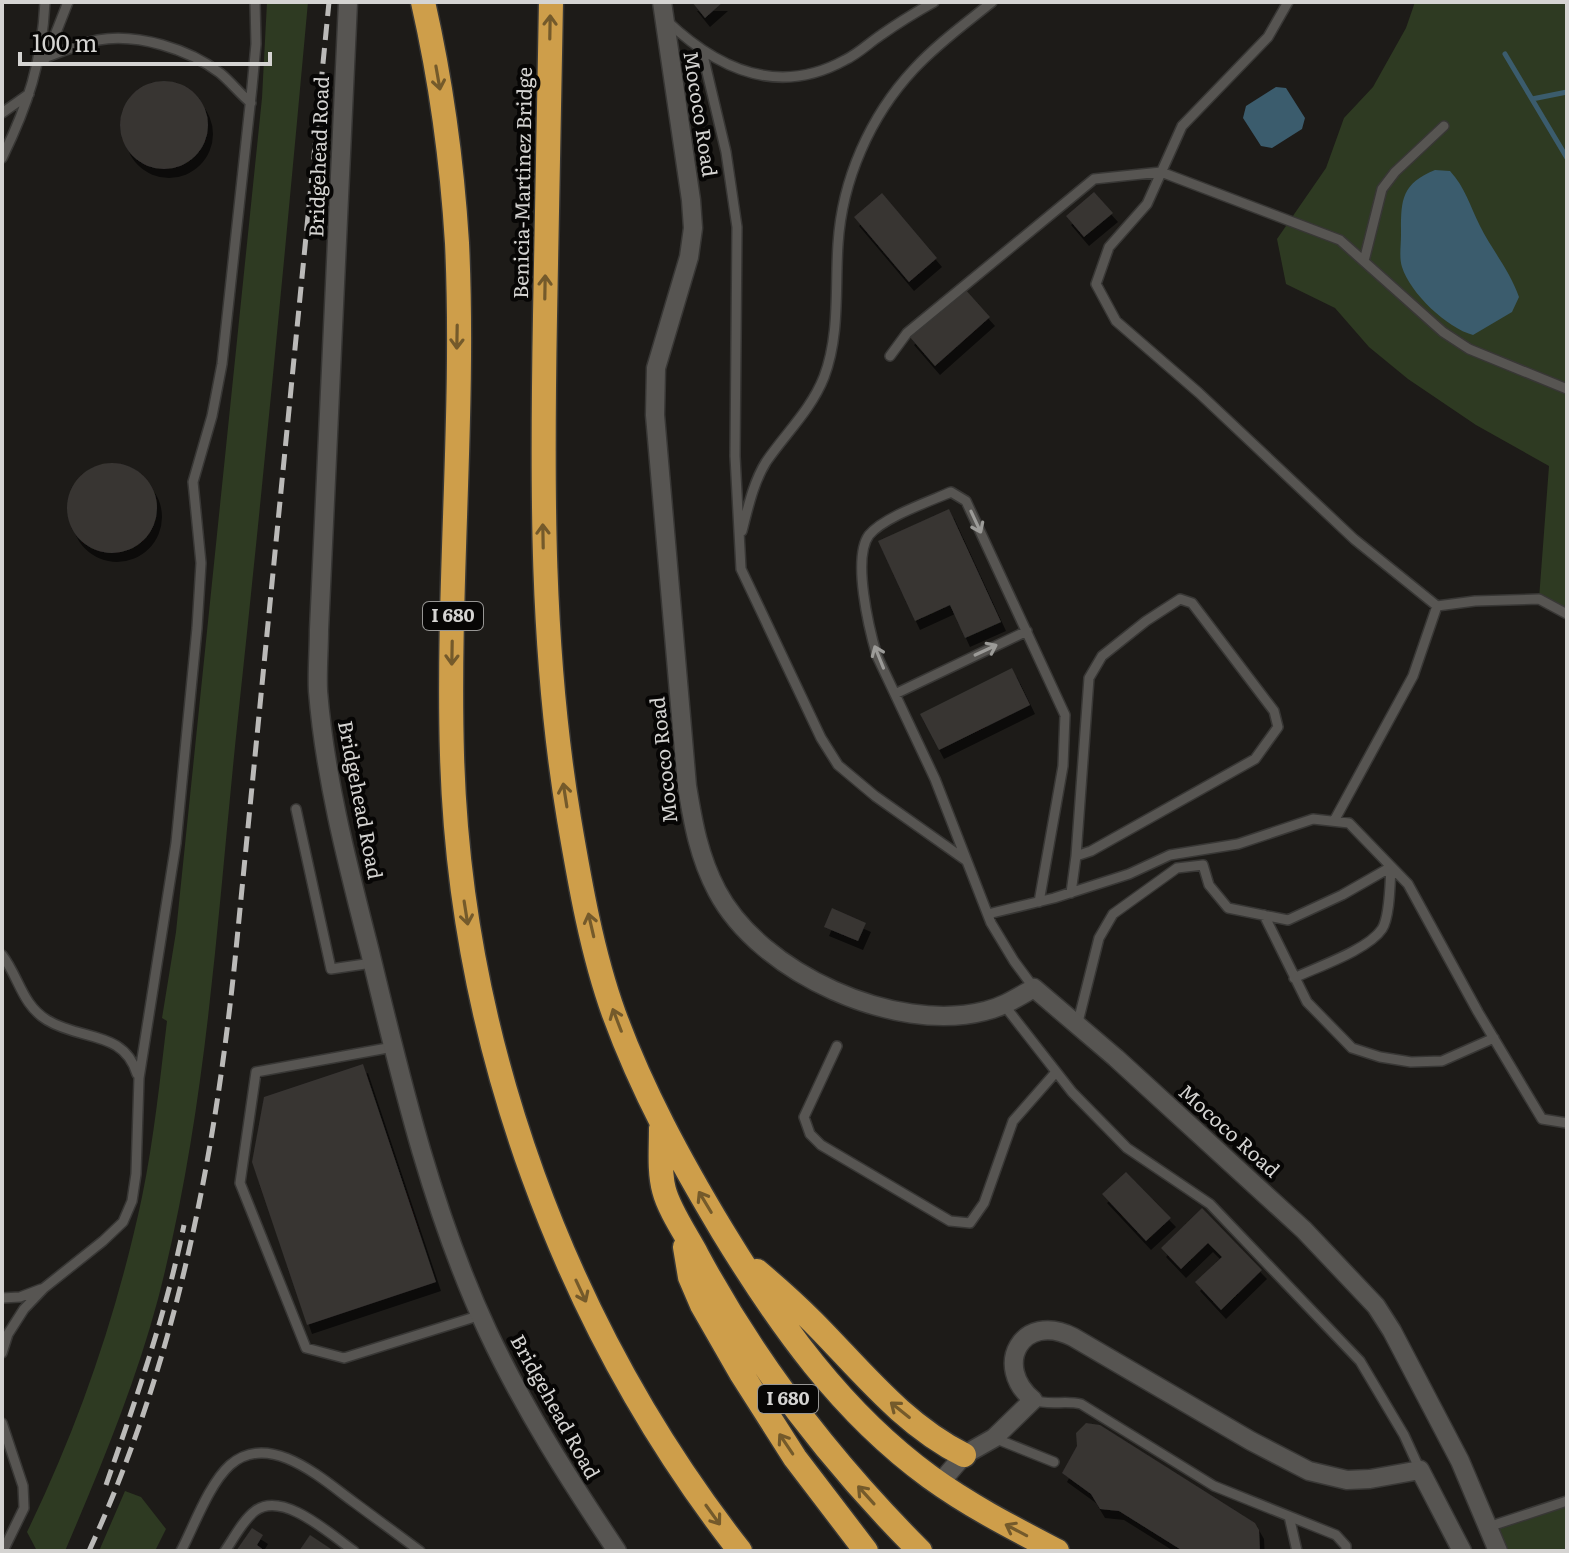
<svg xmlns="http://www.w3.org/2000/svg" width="1569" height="1553" viewBox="0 0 1569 1553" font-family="Literata,serif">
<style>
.green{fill:#2e3a22}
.water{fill:#3b5c6d}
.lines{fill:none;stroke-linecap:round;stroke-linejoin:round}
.stream{stroke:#3b5c6d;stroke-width:5}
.building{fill:#373432;filter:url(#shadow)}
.service-casing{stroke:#383735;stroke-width:12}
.minor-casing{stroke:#383735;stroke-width:21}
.motorway-casing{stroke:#383735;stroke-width:27}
.service{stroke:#575552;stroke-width:9}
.minor{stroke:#575552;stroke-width:18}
.motorway{stroke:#ce9e4a;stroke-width:24}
.rail{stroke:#bbbab8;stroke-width:5;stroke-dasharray:16 8;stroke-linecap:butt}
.oneway{stroke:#745a2b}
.oneway2{stroke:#9c9b98}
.labels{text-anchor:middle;stroke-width:8;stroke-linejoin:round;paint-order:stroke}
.shield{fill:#070605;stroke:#979694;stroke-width:2}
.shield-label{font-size:18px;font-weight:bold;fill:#d5d4d2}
.street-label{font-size:20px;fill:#d5d4d2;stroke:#070605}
</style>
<defs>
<filter id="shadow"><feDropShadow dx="5" dy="9" stdDeviation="0" flood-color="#0009"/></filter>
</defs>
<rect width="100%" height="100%" fill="#1d1b18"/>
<path class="green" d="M267 2H308C286 244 263 485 237 727 217 918 207 1111 158 1299 135 1385 100 1469 65 1551H37L27 1532C79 1425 117 1314 142 1197 154 1139 160 1079 167 1021L162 1018 176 932 262 98Z
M1415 2H1567V614L1539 599 1549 466 1476 425 1408 379 1369 347 1335 308 1286 284 1277 239 1326 168 1344 118 1373 87 1406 28Z
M125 1491 141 1497 166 1529 155 1551H99Z
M1567 1501V1551H1498L1488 1527Z"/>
<path class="water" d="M1276 87 1286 88 1305 118 1302 129 1272 148 1261 146 1243 118 1246 106Z
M1435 170 1450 171C1465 187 1470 206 1480 226 1492 250 1510 271 1519 297L1512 312 1473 335C1447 328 1410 293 1402 267 1399 258 1401 245 1401 235 1401 202 1400 184 1435 170Z"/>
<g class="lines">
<path class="stream" d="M1505 54 1567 158
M1532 99 1567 92"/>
</g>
<path class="building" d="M692 2H723L705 18Z
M120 125a44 44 0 1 1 88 0a44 44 0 1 1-88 0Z
M1094 192 1113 213 1084 237 1066 216Z
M882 193 937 258 909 282 854 217Z
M964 288 990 317 935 366 909 336Z
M67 508a45 45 0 1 1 90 0a45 45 0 1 1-90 0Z
M949 509 1001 622 965 638 950 605 915 621 878 541Z
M1012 668 1030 705 939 750 920 714Z
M832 908 866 923 858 941 824 927Z
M363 1064 436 1282 307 1325 252 1162 264 1097Z
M1126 1172 1171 1218 1146 1241 1102 1194Z
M1202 1208 1262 1270 1221 1310 1195 1282 1222 1257 1208 1243 1181 1269 1161 1248Z
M1086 1423 1100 1425 1255 1523 1259 1530 1260 1551H1183L1119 1511 1100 1509 1091 1494 1062 1473 1077 1446 1076 1433Z
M252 1528 263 1535 257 1545 265 1551H236Z
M310 1535 334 1551H299Z"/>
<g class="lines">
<defs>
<path id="service" d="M1288 2 1268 37 1182 126 1147 204 1109 247 1096 284 1116 321 1199 393 1354 539 1437 606 1475 601 1539 599 1567 614
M666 20C717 69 778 97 845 60 858 54 869 43 881 35 898 23 916 12 934 2
M702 51 726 152 737 227 735 456 741 569 821 738 838 765 875 796 967 861
M46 58 68 2
M39 60C59 53 77 44 98 40 137 33 189 49 220 73 231 82 240 94 251 103
M2 113 29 94
M2 158C28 105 42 62 45 2
M1364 261 1382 189 1395 172 1444 126
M890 356 907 333 1094 179 1161 172 1340 240 1443 332 1469 349 1567 389
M742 531C748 508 753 483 766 462 785 434 811 410 824 377 840 335 835 288 838 244 842 180 870 116 914 69 937 44 966 23 992 2
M895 694 1027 631
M296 809 331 969 372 963
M1334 821 1413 676 1437 606
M1071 893 1076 856 1091 851 1255 759 1278 727 1274 711 1192 603 1180 599 1146 621 1102 656 1089 678 1076 856
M988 914 1054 898 1129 874 1170 855 1238 844 1313 819 1349 823 1408 884 1478 1012 1542 1119 1567 1123
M1264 915 1307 1002 1352 1048 1380 1057 1411 1062 1442 1061 1494 1038
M2 955C19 977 22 1005 47 1020 81 1041 124 1030 137 1074
M1294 978C1317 967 1368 950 1382 929 1390 917 1390 882 1391 867
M1034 988 1014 961 991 923 935 779 877 656C869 629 852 558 869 535 884 517 928 502 951 492L966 501 1065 715 1063 766 1039 902
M1004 1005 1072 1092 1127 1148 1210 1204 1360 1361 1404 1435 1420 1470
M1077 1026 1099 938 1113 914 1177 868 1203 865 1209 885 1228 908 1288 920 1342 895 1391 867
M837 1046 804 1117 810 1134 821 1145 950 1221 970 1223 984 1203 1013 1121 1056 1072
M393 1047 256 1072 240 1183 306 1348 344 1358 481 1315
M2 1298 20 1297 41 1289
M2 1353 8 1334 24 1309 44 1288 103 1241 123 1222 132 1201 136 1174 139 1078 176 843 197 628 201 563 193 482 212 416 222 364 252 87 256 44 255 2
M1033 1400C1049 1406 1065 1400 1081 1404L1214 1486 1336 1535 1346 1546V1551
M2 1423 23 1486 24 1508 3 1551
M994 1438 1054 1462
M1289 1516 1297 1551
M1488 1527 1567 1501
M181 1551C194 1526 209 1484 230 1465 270 1430 323 1480 355 1503 377 1519 398 1535 420 1551
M225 1551C234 1538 243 1520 255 1511 283 1490 331 1535 354 1551"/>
<path id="minor" d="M348 2 319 630C319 650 317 671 318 691 325 779 348 866 370 952 401 1080 432 1212 488 1332 524 1409 570 1481 617 1551
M662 2 691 200 693 228 689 257 656 368 655 415 687 786C693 823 699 857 717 891 760 973 895 1034 985 1011 1003 1007 1018 997 1034 988L1116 1058 1304 1230 1376 1306 1392 1331 1460 1461 1498 1551
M939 1484 964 1455 994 1438 1033 1400C992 1366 1022 1311 1073 1337L1251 1441 1309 1471 1347 1480 1370 1479 1420 1470 1462 1551"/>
<path id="motorway" d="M423 2C441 81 452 162 457 243 465 413 447 584 452 755 460 1040 564 1326 740 1551
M551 2C549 107 547 211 545 316 542 485 541 652 569 819 580 884 592 953 614 1014 642 1091 681 1162 723 1232 779 1324 841 1412 930 1477 970 1506 1013 1528 1057 1551
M661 1129C661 1148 659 1172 664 1190 669 1210 687 1236 697 1255 756 1365 832 1463 920 1551
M685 1247 690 1277 702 1305 741 1373 795 1458 866 1551
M757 1271C776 1287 794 1303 812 1321 860 1369 902 1424 964 1455"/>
</defs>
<use href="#service" class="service-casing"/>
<use href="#minor" class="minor-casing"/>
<use href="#motorway" class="motorway-casing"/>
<use href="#service" class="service"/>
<use href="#minor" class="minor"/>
<use href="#motorway" class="motorway"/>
<path class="rail" d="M106 1485C136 1399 166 1314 184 1225
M89 1551C175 1364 214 1164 235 960L329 2"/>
</g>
<defs><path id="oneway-shaft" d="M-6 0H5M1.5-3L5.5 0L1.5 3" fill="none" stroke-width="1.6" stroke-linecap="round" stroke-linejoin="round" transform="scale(2)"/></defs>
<g class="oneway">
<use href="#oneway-shaft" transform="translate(550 27) rotate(-89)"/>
<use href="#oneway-shaft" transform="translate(438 78) rotate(80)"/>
<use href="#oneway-shaft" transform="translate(545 287) rotate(-89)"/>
<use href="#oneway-shaft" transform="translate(457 337) rotate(91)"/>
<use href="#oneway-shaft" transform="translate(543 536) rotate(-91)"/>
<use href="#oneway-shaft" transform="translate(452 653) rotate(91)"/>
<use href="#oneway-shaft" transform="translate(565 795) rotate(-99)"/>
<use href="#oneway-shaft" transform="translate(466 913) rotate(81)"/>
<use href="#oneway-shaft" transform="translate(591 925) rotate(-103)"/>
<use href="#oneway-shaft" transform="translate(617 1020) rotate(-111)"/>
<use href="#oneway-shaft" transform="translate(705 1202) rotate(-121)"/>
<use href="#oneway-shaft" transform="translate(581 1291) rotate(65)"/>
<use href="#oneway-shaft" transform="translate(900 1410) rotate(-141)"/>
<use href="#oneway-shaft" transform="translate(786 1444) rotate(-124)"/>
<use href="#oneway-shaft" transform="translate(866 1495) rotate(-132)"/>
<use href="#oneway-shaft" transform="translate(713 1515) rotate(54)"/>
<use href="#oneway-shaft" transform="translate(1016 1530) rotate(-152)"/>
</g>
<g class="oneway2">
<use href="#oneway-shaft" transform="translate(976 522) rotate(65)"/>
<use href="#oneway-shaft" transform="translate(986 650) rotate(-25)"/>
<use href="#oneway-shaft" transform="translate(879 657) rotate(-112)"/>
</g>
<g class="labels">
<g class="shield">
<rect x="423" y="602" width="60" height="28" rx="6"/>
<rect x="758" y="1385" width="60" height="28" rx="6"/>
</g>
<g class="shield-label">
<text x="453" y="622">I 680</text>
<text x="788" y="1405">I 680</text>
</g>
<g class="street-label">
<text transform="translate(700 114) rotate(81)" y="7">Mococo Road</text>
<text transform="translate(319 157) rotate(-88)" y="7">Bridgehead Road</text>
<text transform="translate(523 183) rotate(-89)" y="7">Benicia-Martinez Bridge</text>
<text transform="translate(664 760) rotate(-96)" y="7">Mococo Road</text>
<text transform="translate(360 800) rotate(79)" y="7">Bridgehead Road</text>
<text transform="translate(1229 1131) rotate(42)" y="7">Mococo Road</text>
<text transform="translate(555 1407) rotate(61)" y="7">Bridgehead Road</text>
</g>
</g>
<rect width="1569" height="1553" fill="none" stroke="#d5d4d2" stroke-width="8"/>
<path d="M20 52v12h250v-12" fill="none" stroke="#d5d4d2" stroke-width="4"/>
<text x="32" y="52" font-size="24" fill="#d5d4d2" stroke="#070605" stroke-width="6" paint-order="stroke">100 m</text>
</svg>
